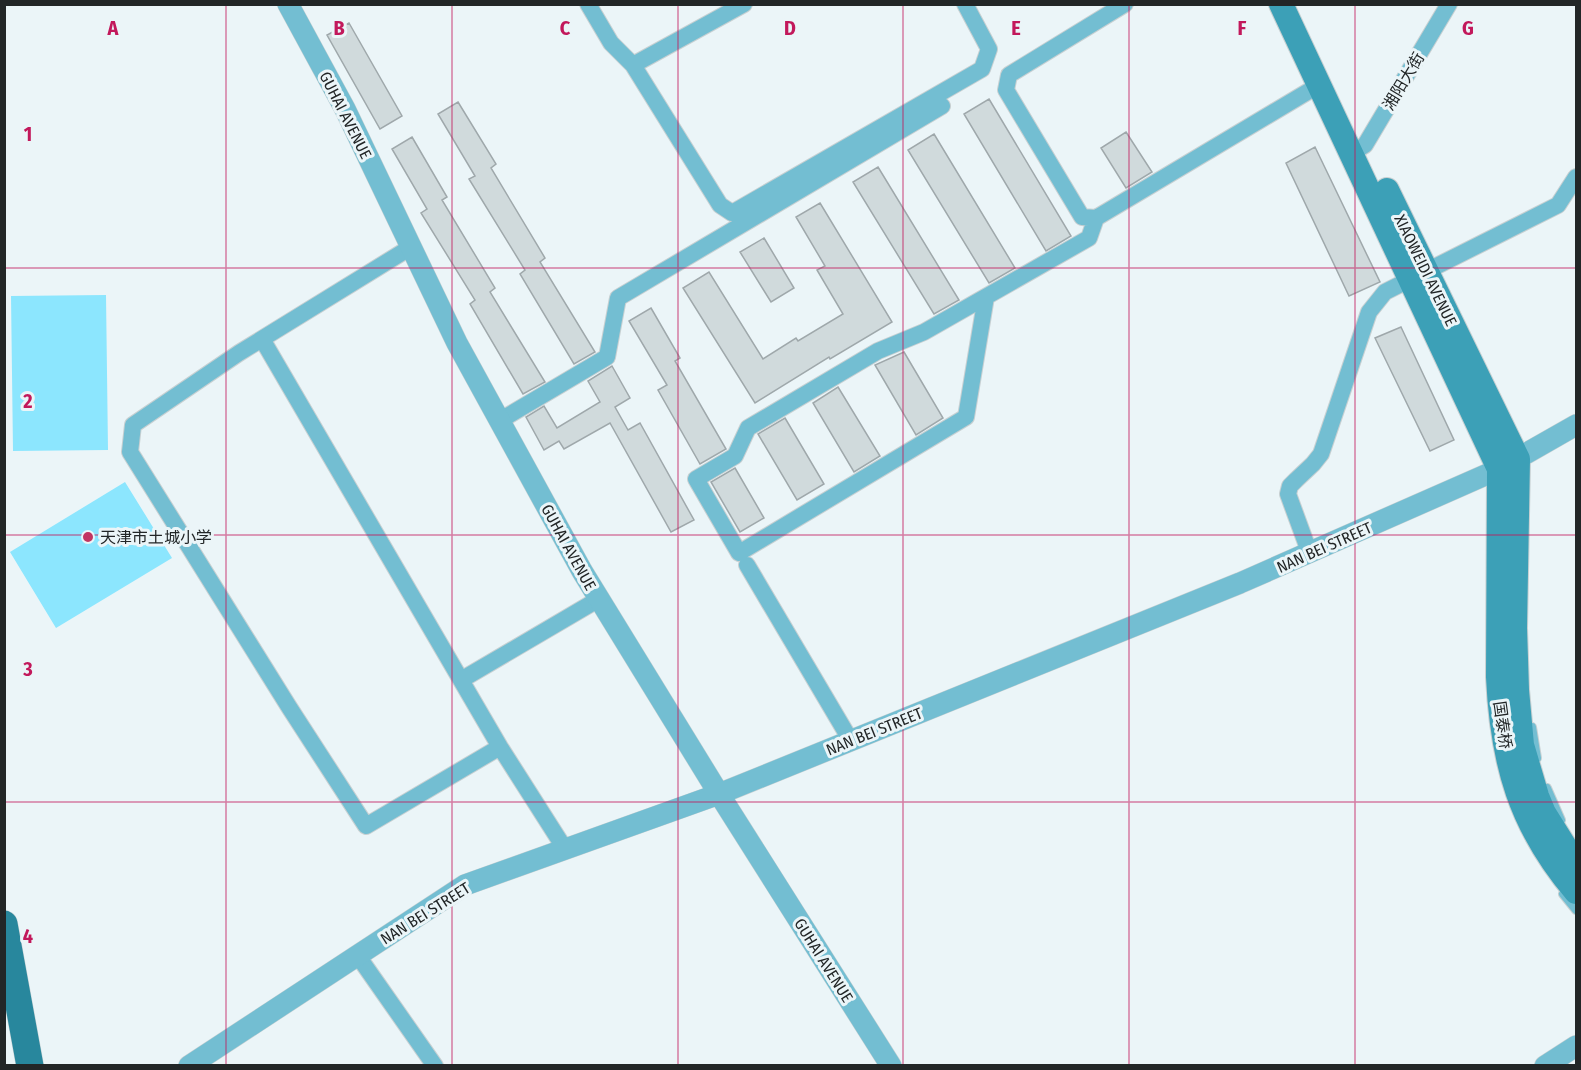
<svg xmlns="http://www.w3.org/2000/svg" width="1581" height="1070" viewBox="0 0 1581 1070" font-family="'Fira Sans Condensed','Noto Sans SC',sans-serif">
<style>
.green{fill:#8ce6fe}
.building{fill:#d0dadc;stroke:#9fa8ab;stroke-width:1.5}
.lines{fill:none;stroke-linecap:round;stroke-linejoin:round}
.service-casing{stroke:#c7d0d2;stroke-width:10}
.minor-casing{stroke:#c7d0d2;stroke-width:18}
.tertiary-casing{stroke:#c7d0d2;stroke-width:22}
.secondary-casing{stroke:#c7d0d2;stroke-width:26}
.primary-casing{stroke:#c7d0d2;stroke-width:28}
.service{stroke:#73bed2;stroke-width:8}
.minor{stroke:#73bed2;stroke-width:16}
.tertiary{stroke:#73bed2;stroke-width:21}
.secondary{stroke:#3ca0b7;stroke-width:24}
.primary{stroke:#28879d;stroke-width:27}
.grid{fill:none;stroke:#c2185b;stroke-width:1.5;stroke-opacity:0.55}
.poi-dot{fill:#c23461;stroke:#ebf5f8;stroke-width:2}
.labels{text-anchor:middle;stroke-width:6;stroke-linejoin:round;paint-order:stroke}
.street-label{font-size:16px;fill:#222627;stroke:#ebf5f8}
.poi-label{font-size:16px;fill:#222627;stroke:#ebf5f8;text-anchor:start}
.grid-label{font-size:20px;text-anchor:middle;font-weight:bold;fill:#c2185b;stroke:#ebf5f8;stroke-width:6;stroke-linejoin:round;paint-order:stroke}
</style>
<rect width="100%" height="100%" fill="#ebf5f8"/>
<path class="green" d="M106 295 108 450 13 451 11 296Z
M125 482 172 558 56 628 10 552Z"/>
<path class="building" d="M349 23 402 116 380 129 327 35Z
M989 99 1071 236 1046 251 964 114Z
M458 102 496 164 491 168 545 258 540 262 595 352 574 364 520 274 525 270 469 179 475 176 438 114Z
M1126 132 1152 172 1126 188 1101 148Z
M934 134 1015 268 989 283 908 150Z
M412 137 447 197 442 200 495 288 490 292 545 382 523 394 470 304 475 300 421 213 427 209 392 149Z
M1315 147 1380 282 1349 296 1286 163Z
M878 167 959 300 934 314 853 182Z
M820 203 892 322 830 359 829 357 755 403 683 288 709 272 763 359 796 338 798 341 843 314 817 270 825 266 796 217Z
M764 238 794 288 771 302 740 252Z
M651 308 680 358 675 361 726 449 700 464 658 390 667 385 629 321Z
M1401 327 1454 440 1430 451 1375 338Z
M904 352 943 418 916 435 875 365Z
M612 366 630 398 615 407 628 430 640 423 694 520 671 532 610 423 564 449 559 441 544 450 526 417 544 406 557 428 600 402 588 381Z
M838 387 880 456 854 472 813 403Z
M785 418 824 484 797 500 758 434Z
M735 468 764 518 740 532 711 482Z"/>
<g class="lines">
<defs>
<path id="service" d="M1532 727 1537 758
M1547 788 1561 820
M1563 894 1576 910"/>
<path id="minor" d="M588 4 611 43 633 65 720 205 732 213 982 69 989 49 965 4
M1125 4 1009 75 1006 90 1082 217 1096 218 1319 85
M633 65 744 4
M1352 153 1365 145 1449 4
M411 247 239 353 133 425 130 452 289 707 366 826 500 747
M986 297 966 417 739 553 696 479 735 456 748 428 878 351 924 332 1089 238 1096 218
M262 339 500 747 565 849
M499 421 607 357 618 298 942 106
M1310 554 1288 494 1290 486 1296 480 1313 464 1321 454 1369 312 1385 292 1558 205 1576 177
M747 565 851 741
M461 680 599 599
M358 956 435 1066"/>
<path id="tertiary" d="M288 4 345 109 457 343 582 571 719 794 891 1066
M189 1066 465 885 719 794 1240 583 1499 469 1576 425
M1545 1066 1576 1046"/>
<path id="secondary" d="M1281 4 1499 469 1498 677C1502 763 1520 826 1576 892
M1387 190 1518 459 1515 628 1517 690 1522 745 1537 796 1544 813 1576 864"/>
<path id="primary" d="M4 924 30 1066"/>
</defs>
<use href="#service" class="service-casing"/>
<use href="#minor" class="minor-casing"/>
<use href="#tertiary" class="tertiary-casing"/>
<use href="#secondary" class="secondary-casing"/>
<use href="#primary" class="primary-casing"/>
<use href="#service" class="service"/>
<use href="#minor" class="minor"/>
<use href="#tertiary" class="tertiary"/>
<use href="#secondary" class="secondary"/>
<use href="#primary" class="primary"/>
</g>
<path class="grid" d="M226 4V1066M452 4V1066M678 4V1066M903 4V1066M1129 4V1066M1355 4V1066M4 268H1576M4 535H1576M4 802H1576"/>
<circle class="poi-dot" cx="88" cy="537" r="6"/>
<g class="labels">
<g class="street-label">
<text transform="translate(1403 81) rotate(-59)" y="6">湘阳大街</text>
<text transform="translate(346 115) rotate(63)" y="6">GUHAI AVENUE</text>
<text transform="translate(1426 270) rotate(64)" y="6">XIAOWEIDI AVENUE</text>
<text transform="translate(569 547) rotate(61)" y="6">GUHAI AVENUE</text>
<text transform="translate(1324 547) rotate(-24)" y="6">NAN BEI STREET</text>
<text transform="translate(1503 725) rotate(82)" y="6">国泰桥</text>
<text transform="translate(874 731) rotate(-22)" y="6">NAN BEI STREET</text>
<text transform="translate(425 913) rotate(-32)" y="6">NAN BEI STREET</text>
<text transform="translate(824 960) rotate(58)" y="6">GUHAI AVENUE</text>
</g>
<g class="poi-label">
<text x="100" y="543">天津市土城小学</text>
</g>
</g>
<g class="grid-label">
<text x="113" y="35">A</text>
<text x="339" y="35">B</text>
<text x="565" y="35">C</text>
<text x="790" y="35">D</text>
<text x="1016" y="35">E</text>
<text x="1242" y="35">F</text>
<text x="1468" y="35">G</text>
<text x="28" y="141">1</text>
<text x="28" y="408">2</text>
<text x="28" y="676">3</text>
<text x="28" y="943">4</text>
</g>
<rect width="1581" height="1070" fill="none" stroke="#222627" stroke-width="12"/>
</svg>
